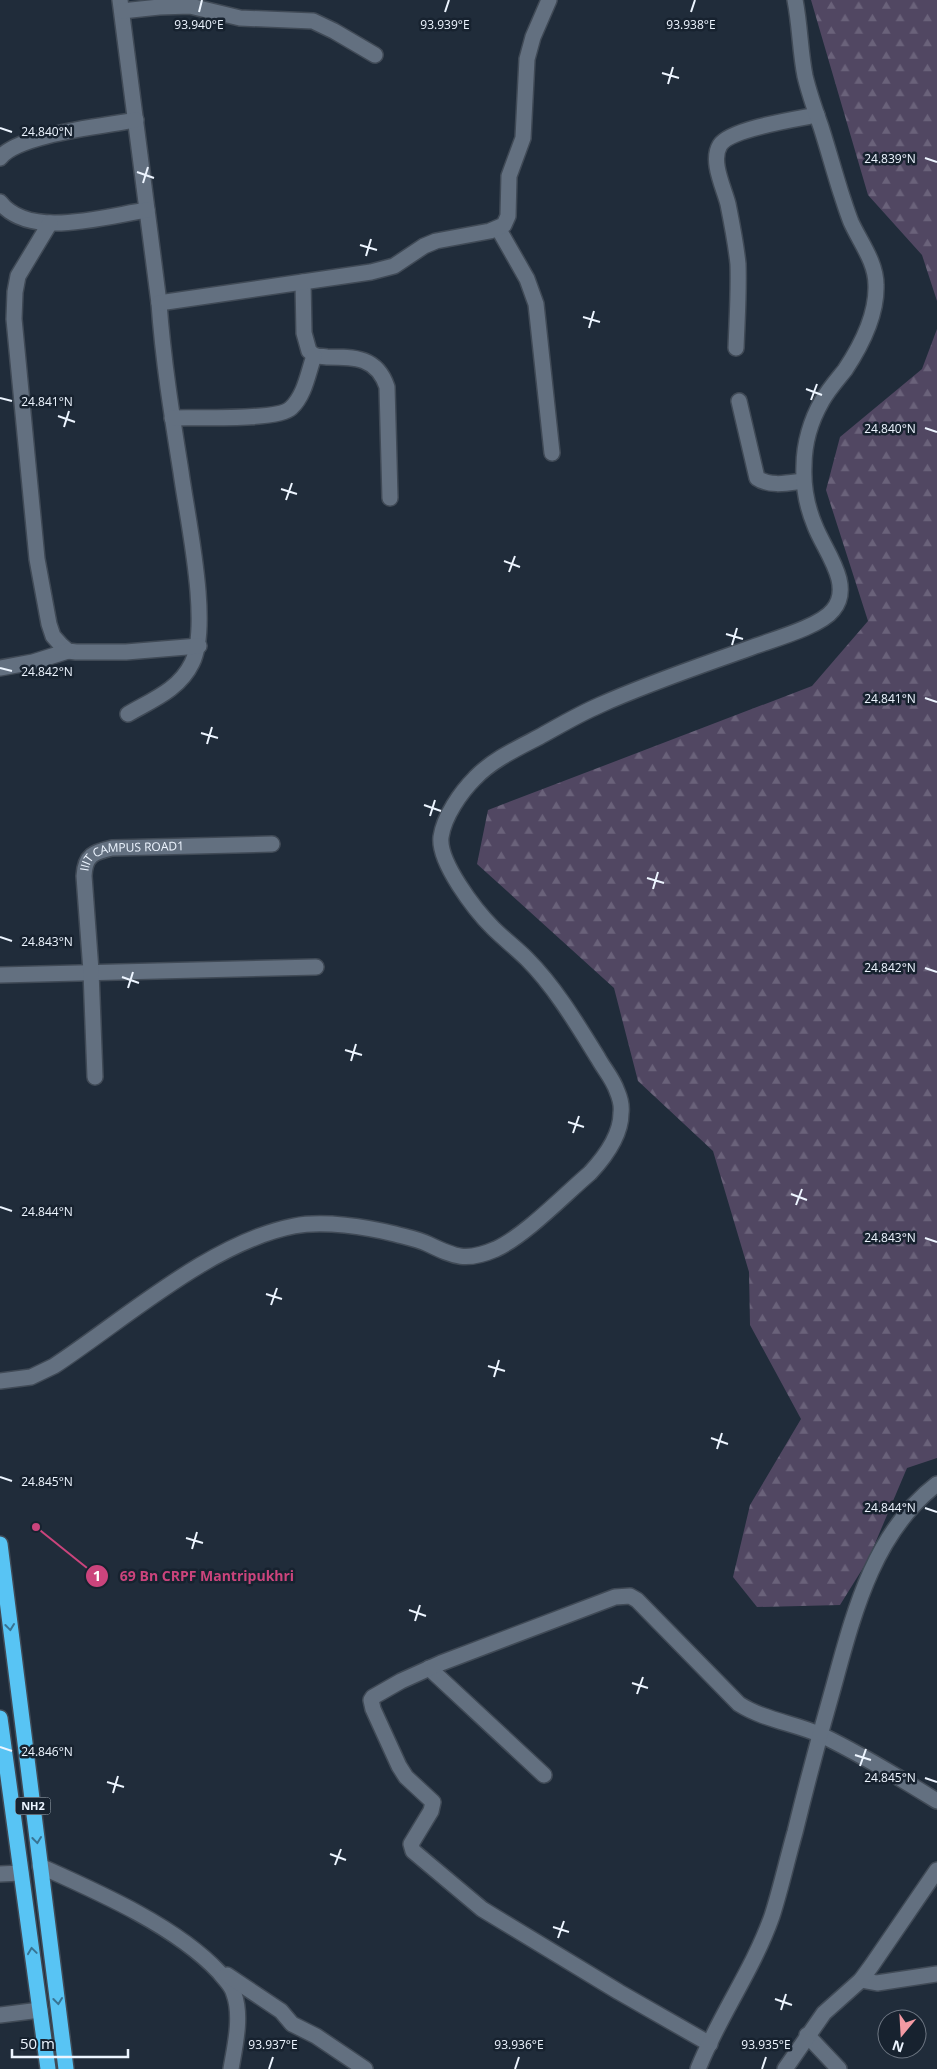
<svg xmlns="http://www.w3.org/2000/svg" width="937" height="2069" viewBox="0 0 937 2069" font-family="'Open Sans',sans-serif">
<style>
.forest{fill:url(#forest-firs)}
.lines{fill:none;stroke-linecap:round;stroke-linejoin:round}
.minor-casing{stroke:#404a56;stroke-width:18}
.highway-casing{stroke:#404a56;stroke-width:18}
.minor{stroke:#637080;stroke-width:15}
.highway{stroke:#58c4f4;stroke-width:15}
.oneway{stroke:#387392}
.ticks{fill:none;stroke:#edf5ff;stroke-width:2}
.labels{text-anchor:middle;stroke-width:5;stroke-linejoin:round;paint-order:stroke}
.shield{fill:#17222f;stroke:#adb6c1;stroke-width:1}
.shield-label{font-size:11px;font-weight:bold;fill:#edf5ff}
.street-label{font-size:12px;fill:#edf5ff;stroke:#17222f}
.ticks-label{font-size:12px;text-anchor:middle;fill:#edf5ff;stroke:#17222f;stroke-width:5;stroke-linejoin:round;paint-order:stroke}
.leader{fill:none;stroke:#cb447c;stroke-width:2}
.callout-dot{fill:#cb447c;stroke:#17222f;stroke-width:2}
.mark-label{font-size:15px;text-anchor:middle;font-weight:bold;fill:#fff}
.callout-label{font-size:14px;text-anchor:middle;font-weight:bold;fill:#cb447c;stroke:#17222f;stroke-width:5;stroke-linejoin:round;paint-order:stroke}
</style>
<defs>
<pattern id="forest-firs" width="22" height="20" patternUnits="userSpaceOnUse" patternTransform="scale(1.25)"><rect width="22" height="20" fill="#514762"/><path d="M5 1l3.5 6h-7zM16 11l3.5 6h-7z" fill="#6a627a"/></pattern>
</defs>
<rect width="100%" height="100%" fill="#202c3a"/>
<path class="forest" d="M811 0H937V301L922 255 868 195Z
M937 329V1458L907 1468 868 1560 840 1605 757 1607 733 1577 750 1505 801 1419 750 1325 749 1272 713 1151 638 1081 614 988 477 864 488 810 812 686 868 621 826 490 840 437 922 369Z"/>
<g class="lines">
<defs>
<g id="minor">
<path d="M120 0 159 303C163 360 172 416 181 472 187 517 211 625 192 663 179 690 152 700 128 714"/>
<path d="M122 11 159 7 190 6 240 18 313 21 334 31 375 55"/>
<path d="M0 158C18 134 105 126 136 120"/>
<path d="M0 202C29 240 106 216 147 210"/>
<path d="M50 223 18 276 15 292 14 319 37 559 49 624 53 636 61 645 68 651 76 652H126L199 646"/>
<path d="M498 228 527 279 536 304 552 453"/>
<path d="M303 282 304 333 309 351C315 357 318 356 327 357 355 357 377 357 387 387L390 498"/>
<path d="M159 303 371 272 394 266 424 246 436 241 490 231 504 225 508 216 509 176 523 138 527 59 533 37 549 0"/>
<path d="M736 348C737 320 739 292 738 264 736 244 732 224 728 204 724 188 710 161 720 145 730 129 796 119 817 115"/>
<path d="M739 401 757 478C770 487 788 483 803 481"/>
<path d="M172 418C194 417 278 421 291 408 305 395 308 373 314 356"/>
<path d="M0 668 33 662 68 651"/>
<path d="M0 975 316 967"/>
<path id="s1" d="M95 1077 91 971 84 876C85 855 94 852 112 848L272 844"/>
<path d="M0 1381 31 1377 54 1366C124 1320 211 1242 294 1226 323 1220 367 1227 395 1234 406 1237 418 1239 428 1244 455 1257 466 1262 496 1249 526 1235 564 1195 590 1173 604 1158 621 1135 621 1113 622 1106 620 1098 617 1091 613 1079 604 1069 598 1058 577 1024 555 987 527 959 516 948 504 939 493 928 475 910 438 862 441 837 444 816 461 792 475 778 492 760 518 748 539 737 559 726 579 714 600 705 649 683 700 666 750 648 771 640 820 627 833 610 854 585 824 550 815 526 807 507 803 486 804 466 804 444 811 420 822 401 828 390 837 380 845 370 861 346 877 314 876 285 876 262 860 242 851 222 847 212 844 202 841 193 834 171 828 149 821 127 815 110 809 93 805 76 800 51 800 25 795 0"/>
<path d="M429 1668 544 1775"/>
<path d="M40 1866C98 1892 176 1926 219 1972 224 1979 232 1985 234 1994 242 2016 235 2046 231 2069"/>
<path d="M0 1874 21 1873"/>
<path d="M227 1975 281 2011 292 2024 316 2036 365 2069"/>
<path d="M861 1980 877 1983 937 1974"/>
<path d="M0 2015 40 2010"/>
<path d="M807 2035 839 2069"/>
<path d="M710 2044 619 1992 482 1909 413 1851 411 1844 431 1811 433 1802 406 1777 399 1766 373 1709 371 1700 373 1697 401 1681 441 1663 615 1597 630 1596 637 1600 739 1704C764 1720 794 1723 821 1735 861 1754 900 1778 937 1801"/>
<path d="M698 2069C719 2016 753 1970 772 1916 781 1888 787 1860 795 1832 807 1783 820 1734 834 1685 854 1612 874 1532 937 1484"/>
<path d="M785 2069 824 2013 861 1980 872 1965 937 1870"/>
</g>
<path id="highway" d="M0 1544 66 2069
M0 1718 48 2069"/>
</defs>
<use href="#minor" class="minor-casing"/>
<use href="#highway" class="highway-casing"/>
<use href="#minor" class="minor"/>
<use href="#highway" class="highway"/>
</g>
<defs><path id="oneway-chevron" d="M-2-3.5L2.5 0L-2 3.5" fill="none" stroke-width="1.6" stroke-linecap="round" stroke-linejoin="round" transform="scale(1.25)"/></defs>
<g class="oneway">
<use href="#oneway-chevron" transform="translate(10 1627) rotate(83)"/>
<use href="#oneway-chevron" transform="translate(37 1840) rotate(83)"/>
<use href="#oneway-chevron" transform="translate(32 1951) rotate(-98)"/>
<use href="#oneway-chevron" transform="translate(58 2001) rotate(83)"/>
</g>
<path class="ticks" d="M199 12 202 0M445 12 449 0M691 12 695 0M662 73 679 78M668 84 673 67M0 128 12 132M925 158 937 162M137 172 154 178M143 183 148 167M360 245 377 250M366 256 371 239M583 317 600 322M589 328 594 311M806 389 822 395M0 398 12 401M811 400 817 384M58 416 75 422M64 427 69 411M925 428 937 432M281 489 297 494M286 500 292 483M504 561 520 567M509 572 515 556M726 634 743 639M732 645 737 628M0 668 12 671M925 698 937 702M201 733 218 738M207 744 212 727M424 805 441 811M430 816 435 800M647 878 664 883M653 889 658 872M0 937 12 941M925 968 937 972M122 977 139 983M128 988 133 972M345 1050 362 1055M351 1061 356 1044M568 1122 584 1127M573 1133 579 1116M791 1194 807 1200M796 1205 802 1189M0 1207 12 1211M925 1238 937 1242M266 1294 282 1299M271 1305 277 1288M488 1366 505 1371M494 1377 499 1360M711 1438 728 1444M717 1449 722 1433M0 1477 12 1481M925 1508 937 1512M186 1538 203 1543M192 1549 197 1532M409 1610 426 1616M415 1621 420 1605M632 1683 648 1688M637 1694 643 1677M0 1747 12 1751M855 1755 871 1760M860 1766 866 1749M925 1778 937 1782M107 1782 124 1787M113 1793 118 1776M330 1854 346 1860M335 1865 341 1849M553 1927 569 1932M558 1938 564 1921M775 1999 792 2005M781 2010 786 1994M269 2069 273 2057M515 2069 519 2057M762 2069 766 2057"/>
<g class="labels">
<rect class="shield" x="15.5" y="1797.5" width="35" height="17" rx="4"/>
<g class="shield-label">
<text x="33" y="1810">NH2</text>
</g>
<g class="street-label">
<text dy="4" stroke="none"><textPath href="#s1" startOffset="262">IIIT CAMPUS ROAD1</textPath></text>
</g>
</g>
<g class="ticks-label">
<text x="199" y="29">93.940°E</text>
<text x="445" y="29">93.939°E</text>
<text x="691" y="29">93.938°E</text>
<text x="47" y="136">24.840°N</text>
<text x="890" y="163">24.839°N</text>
<text x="47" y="406">24.841°N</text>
<text x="890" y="433">24.840°N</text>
<text x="47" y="676">24.842°N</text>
<text x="890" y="703">24.841°N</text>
<text x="47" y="946">24.843°N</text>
<text x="890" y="972">24.842°N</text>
<text x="47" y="1216">24.844°N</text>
<text x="890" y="1242">24.843°N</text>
<text x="47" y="1486">24.845°N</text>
<text x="890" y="1512">24.844°N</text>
<text x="47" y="1756">24.846°N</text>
<text x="890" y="1782">24.845°N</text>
<text x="273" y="2049">93.937°E</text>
<text x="519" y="2049">93.936°E</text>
<text x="766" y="2049">93.935°E</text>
</g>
<path class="leader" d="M36 1527L97 1576"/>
<g class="callout-dot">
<circle cx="36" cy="1527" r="5"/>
<circle cx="97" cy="1576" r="12"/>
</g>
<g class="mark-label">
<text x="97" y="1581">1</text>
</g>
<g class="callout-label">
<text x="207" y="1581">69 Bn CRPF Mantripukhri</text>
</g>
<g transform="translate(902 2034) rotate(198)"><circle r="24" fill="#17222f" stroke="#6d7682"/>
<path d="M0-4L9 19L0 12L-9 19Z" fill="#f49aa3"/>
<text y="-8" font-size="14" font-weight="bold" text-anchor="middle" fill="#edf5ff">N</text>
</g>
<path d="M12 2049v8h116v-8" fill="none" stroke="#edf5ff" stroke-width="2.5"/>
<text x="20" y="2049" font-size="15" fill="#edf5ff" stroke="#17222f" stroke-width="4" paint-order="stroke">50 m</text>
</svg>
